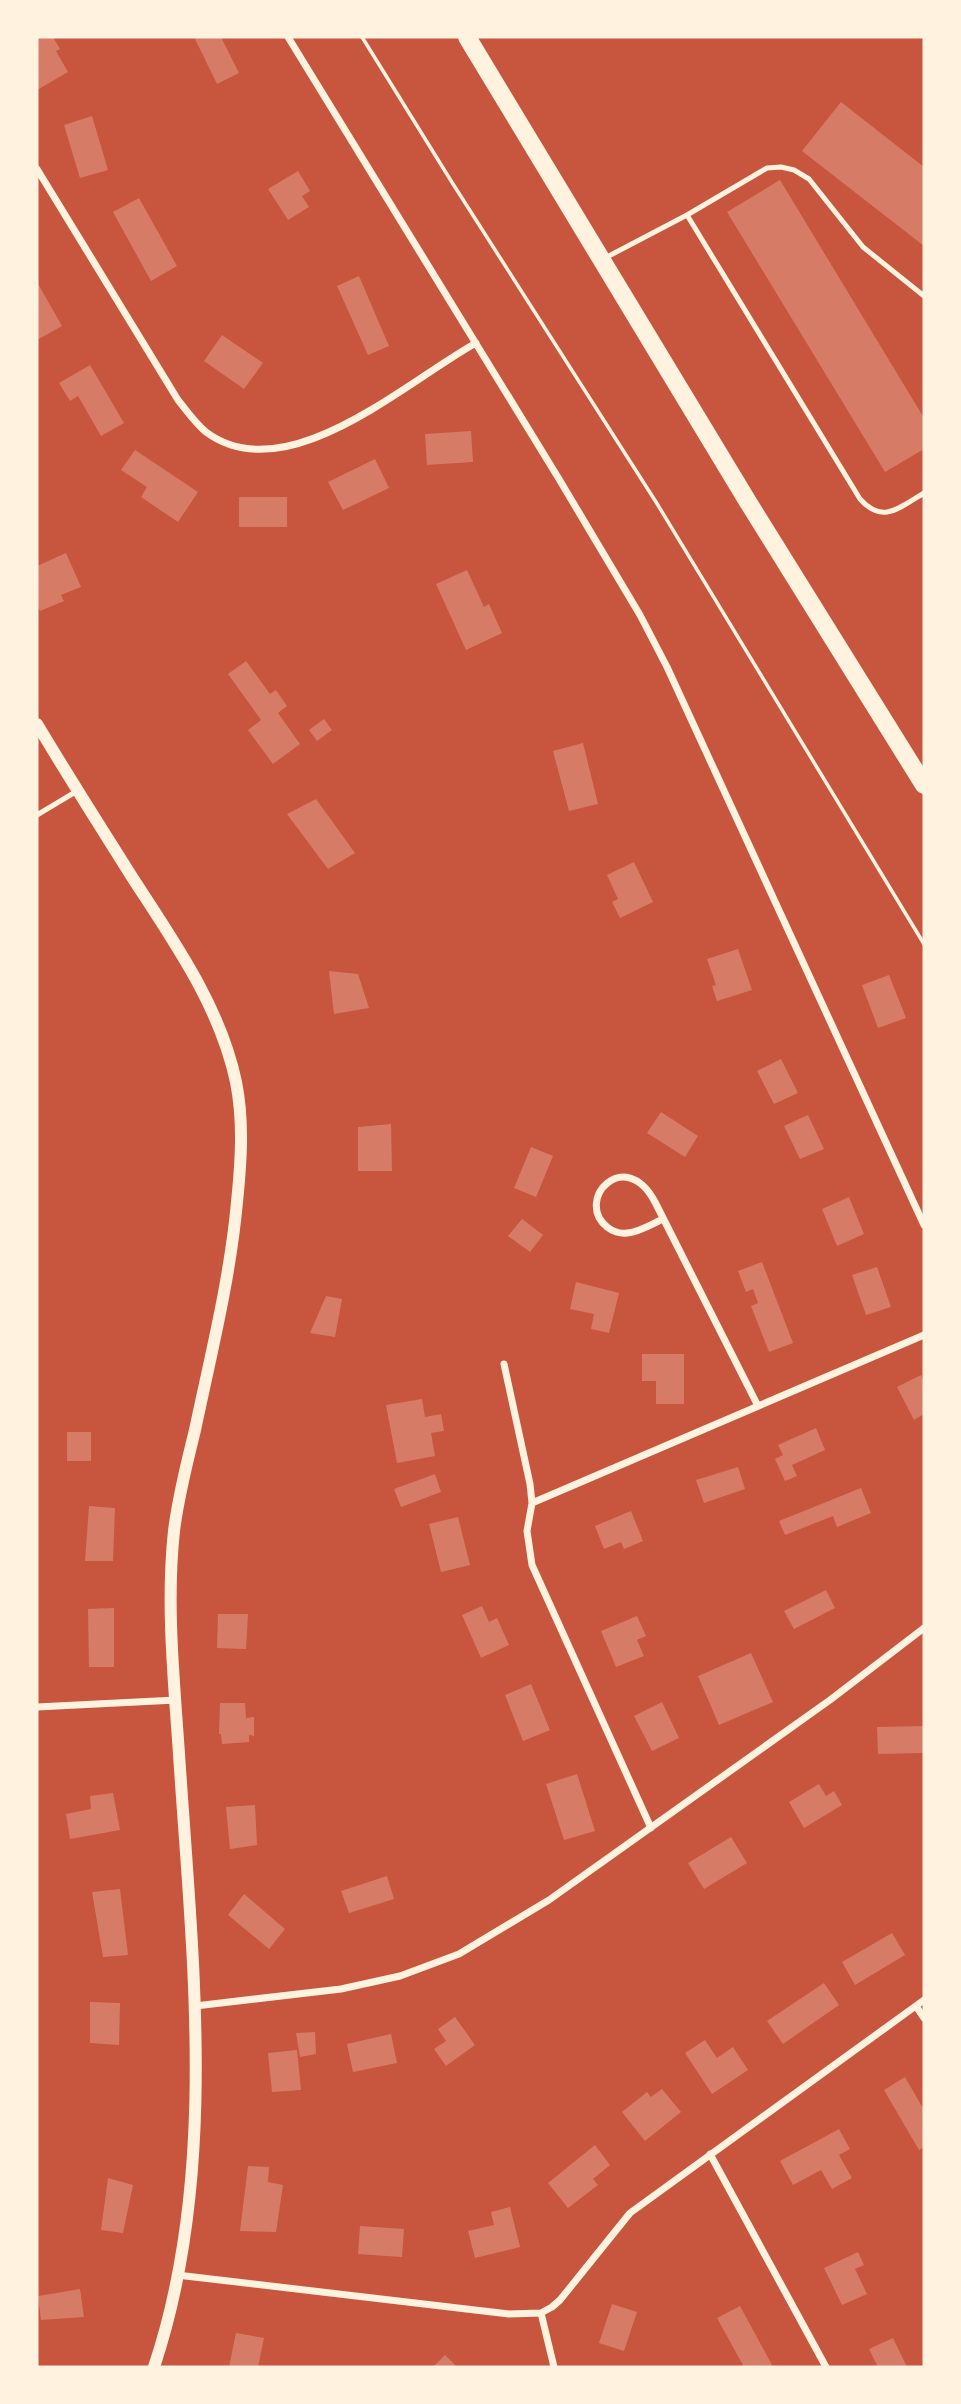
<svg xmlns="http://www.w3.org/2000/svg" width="961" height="2404" viewBox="0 0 961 2404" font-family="'Source Sans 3',sans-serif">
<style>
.building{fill:#d67c66}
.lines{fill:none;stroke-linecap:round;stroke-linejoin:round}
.path{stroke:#fff3e0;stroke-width:3.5}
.service{stroke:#fff3e0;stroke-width:5}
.minor{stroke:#fff3e0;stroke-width:7}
.tertiary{stroke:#fff3e0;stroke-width:12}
.primary{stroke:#fff3e0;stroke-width:18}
</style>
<rect width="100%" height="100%" fill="#c8553d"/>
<path class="building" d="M37 37H53L60 49 56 51 68 72 37 90Z
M199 37H221L239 73 217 84 195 39Z
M841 102 924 167V246L802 151Z
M92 116 108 170 80 178 64 125Z
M298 171 310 191 302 196 309 207 288 220 268 189Z
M780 180 924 418V449L885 472 727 212Z
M139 198 177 266 151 281 113 212Z
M359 276 389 346 368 355 337 286Z
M37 282 62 326 37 340Z
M222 335 263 363 244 389 204 361Z
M90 365 124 423 101 436 78 396 70 401 59 383Z
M471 431 473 462 427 465 425 434Z
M135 450 198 492 178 522 141 497 147 487 121 470Z
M375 459 389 488 343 510 328 482Z
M239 497H287V527H239Z
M66 553 81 587 61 595 64 601 40 611 37 604V566Z
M467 570 484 607 489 604 502 633 466 650 436 584Z
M246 661 270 694 276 690 287 706 278 713 300 744 273 764 248 730 261 720 228 674Z
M324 719 332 730 317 741 309 730Z
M583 743 598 804 569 811 553 751Z
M316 799 355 853 328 869 287 814Z
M634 862 653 902 620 918 612 902 618 899 607 875Z
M738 949 752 990 717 1001 712 986 716 985 707 959Z
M329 971 358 974 369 1008 334 1014Z
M889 975 906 1018 878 1028 862 985Z
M781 1059 798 1093 774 1104 757 1071Z
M661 1112 698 1136 685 1157 647 1133Z
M808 1115 824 1149 800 1159 784 1126Z
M391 1124 392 1171H358V1127Z
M531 1147 553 1156 536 1197 514 1188Z
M849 1197 864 1234 837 1246 822 1209Z
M522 1219 543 1235 530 1252 508 1236Z
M762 1262 793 1343 769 1352 751 1306 758 1303 753 1289 746 1292 738 1271Z
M877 1267 891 1307 866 1315 852 1275Z
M576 1282 619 1293 609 1333 591 1329 594 1314 570 1309Z
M326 1296 342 1299 335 1337 310 1333Z
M642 1354H684V1404H656V1381H642Z
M921 1375 924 1381V1414L914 1420 897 1387Z
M422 1399 425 1417 441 1414 444 1431 431 1433 435 1456 397 1463 386 1405Z
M816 1428 825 1450 792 1465 797 1476 785 1481 775 1459 783 1455 778 1445Z
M67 1432H91V1461H67Z
M738 1467 745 1489 704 1503 696 1480Z
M435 1474 441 1492 401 1507 394 1489Z
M861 1488 871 1513 837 1527 833 1516 785 1535 779 1521Z
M89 1506 115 1508 113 1561H85Z
M631 1511 643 1541 624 1549 621 1542 604 1549 595 1526Z
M458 1517 470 1565 441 1572 429 1524Z
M826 1590 835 1608 794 1629 784 1611Z
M482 1606 489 1622 497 1618 509 1645 481 1658 462 1615Z
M114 1608V1667H89L88 1609Z
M218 1614H248L246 1649 217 1648Z
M637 1616 646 1636 637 1640 644 1656 616 1667 601 1631Z
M751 1653 773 1702 719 1725 698 1676Z
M531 1684 550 1730 523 1741 505 1695Z
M662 1702 679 1738 652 1751 634 1716Z
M220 1703H245L246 1718 254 1717V1736L249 1735V1742L222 1744 221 1734H219Z
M924 1726V1753L878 1754 877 1727Z
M577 1774 595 1831 564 1840 546 1784Z
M819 1784 826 1796 834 1791 842 1805 804 1828 789 1802Z
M113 1793 120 1830 70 1839 66 1814 91 1809 90 1796Z
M255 1805 257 1845 230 1849 226 1807Z
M731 1837 747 1863 704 1889 688 1863Z
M387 1876 394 1899 349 1913 341 1891Z
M120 1889 128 1955 103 1957 92 1892Z
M244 1894 285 1929 269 1949 228 1915Z
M892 1933 905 1955 855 1985 842 1962Z
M824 1983 839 2005 783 2044 767 2021Z
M90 2002 120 2003 119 2045 90 2043Z
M455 2017 475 2045 446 2066 434 2049 446 2041 438 2029Z
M315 2032 316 2054 300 2057 296 2033Z
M391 2034 397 2063 353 2072 347 2044Z
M705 2040 717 2058 733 2047 748 2070 712 2094 685 2053Z
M297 2050 301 2090 272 2092 268 2053Z
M905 2077 924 2110V2147L919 2150 884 2090Z
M662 2089 681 2112 645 2141 622 2112 647 2092 651 2097Z
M839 2129 850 2149 839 2155 852 2178 832 2189 821 2170 793 2185 780 2161Z
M595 2145 610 2165 593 2179 598 2185 568 2208 548 2183Z
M248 2166 269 2167 268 2182 283 2185 276 2232 240 2231Z
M108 2178 133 2185 123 2233 101 2230Z
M510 2207 520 2247 475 2258 468 2231 494 2225 491 2212Z
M360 2226 404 2229 402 2257 358 2254Z
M858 2252 864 2265 855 2269 867 2294 842 2305 824 2268Z
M80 2289 84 2317 41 2320 38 2296Z
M612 2304 637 2312 624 2351 599 2343Z
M740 2306 772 2365 767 2367H744L717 2318Z
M236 2333 264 2338 258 2367H229Z
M893 2338 907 2367H878L869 2349Z
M445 2355 457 2367H433Z"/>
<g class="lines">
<path class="path" d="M362 37 453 184 656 502 924 944"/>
<path class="service" d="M687 215 860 499C883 525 900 507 924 493
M605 258 687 215 767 168 781 167 794 170 809 179 863 247 924 296
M37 815 77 791"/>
<path class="minor" d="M288 37 559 479 640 615 667 667 924 1225
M37 169 178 400C187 411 195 423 206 432 286 492 407 381 476 343
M663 1219C652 1224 640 1232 627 1233 620 1234 612 1231 607 1227 574 1200 625 1145 655 1202L758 1406
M504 1364 530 1484 532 1503 527 1531 532 1565 651 1828
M532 1503 924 1335
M37 1707 176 1700
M195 2006 341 1989 400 1976 459 1954 549 1900 830 1700 924 1628
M916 2006 924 2018
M710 2154 826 2367
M177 2275 509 2314 541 2313 552 2307 560 2300 630 2213 924 2000
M541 2313 554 2367"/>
<path class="tertiary" d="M37 724C68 776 100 826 132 877 174 942 220 1006 236 1082 244 1122 241 1163 237 1202 230 1279 211 1354 195 1430 187 1463 178 1497 174 1531 166 1604 174 1680 179 1754 192 1954 219 2173 154 2367"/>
<path class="primary" d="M467 37 748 502 924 785"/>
</g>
<rect width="961" height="2404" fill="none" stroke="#fff3e0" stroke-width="77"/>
</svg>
